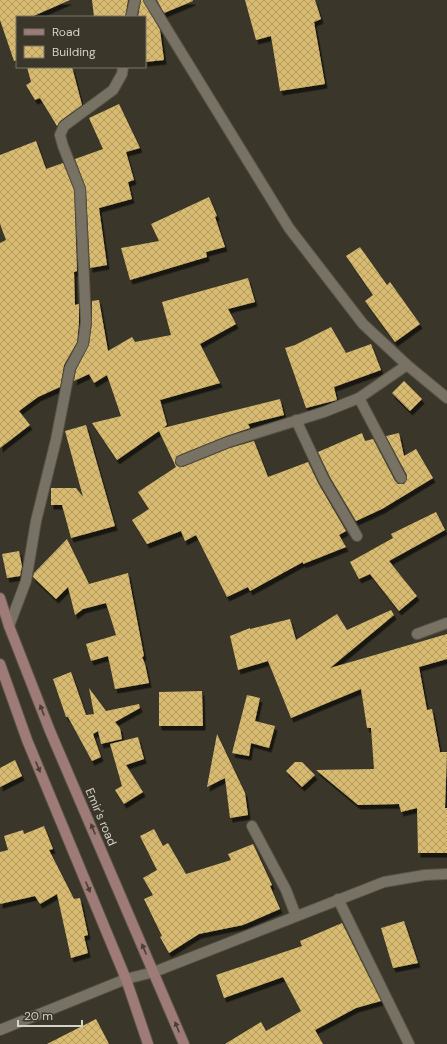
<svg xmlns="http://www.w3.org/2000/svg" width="447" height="1044" viewBox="0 0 447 1044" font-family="'DM Sans',sans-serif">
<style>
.building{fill:url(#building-cross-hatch);filter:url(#shadow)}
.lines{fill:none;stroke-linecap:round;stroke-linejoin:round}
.street-casing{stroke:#585348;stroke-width:12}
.secondary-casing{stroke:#585348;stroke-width:12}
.street{stroke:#787264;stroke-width:10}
.secondary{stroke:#9e7b76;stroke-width:10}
.oneway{fill:#494035}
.labels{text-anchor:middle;stroke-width:4;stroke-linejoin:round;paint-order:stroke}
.street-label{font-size:12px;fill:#d5d2ca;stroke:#3a3629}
</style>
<defs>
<pattern id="building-cross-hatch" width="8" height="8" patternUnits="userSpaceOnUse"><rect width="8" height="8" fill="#d8bb6f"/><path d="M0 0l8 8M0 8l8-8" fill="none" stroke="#b29c62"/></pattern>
<filter id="shadow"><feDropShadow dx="2.5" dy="4.5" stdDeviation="0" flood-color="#0009"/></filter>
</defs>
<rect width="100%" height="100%" fill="#3a3629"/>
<path class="building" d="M0 0H70L31 17H17V60L14 61 0 20Z
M92 0H128L125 17H94Z
M141 0H143L160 30 164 60 145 62V17H138Z
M157 0H193V1L164 13Z
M245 0H315L321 19 314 22 325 84 280 91 271 36 256 40Z
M27 67H72L82 105 60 121 57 126 40 98 35 100 26 85 31 82Z
M119 104 140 148 126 152 134 180 128 182 132 199 99 208 107 265 90 268 86 188 75 159 103 149 89 118Z
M36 141 46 169 63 163 74 190 77 271 74 272 75 305 79 304V322L77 342 64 365 60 387 38 397 19 411 30 425 0 448V243L6 240 0 224V155Z
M209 197 217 216 215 217 225 247 206 252 207 257 130 280 121 248 159 241 151 224Z
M360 247 387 285 390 282 420 324 395 342 365 301 373 295 346 256Z
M248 278 255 302 228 309 236 324 200 344 220 383 160 400 167 425 163 428 280 399 284 415 248 424 250 428 226 436 179 455 176 457 175 463 177 466 183 467 230 448 254 441 268 477 308 462 318 483 346 531 339 535 346 547 303 564V562L250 591 248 587 227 597 196 535 185 541 181 531 147 544 132 520 149 509 138 492 176 467 159 431 117 460 92 423 121 416 107 375 94 383 89 374 74 381 76 370 89 345 92 323V301L99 300 108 351 132 337 135 342 171 335 162 302Z
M331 327 346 353 371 344 381 370 334 387 337 400 306 408 285 348 295 345Z
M404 381 422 399 410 411 392 393Z
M86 425 115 526 71 538 62 505H51V488H76L83 497 65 431Z
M362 433 365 441 373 439 395 481 398 484H404L407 479V475L386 436 399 433 404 456 416 449 433 478 382 509 356 521 330 477 318 452Z
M436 512 445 530 389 561 417 596 399 611 370 574 359 579 350 562 393 538 391 534Z
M67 539 89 584 128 573 144 656 142 657 145 664 149 683 115 689 108 656 91 661 86 644 116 635 106 603 83 609 75 615 68 587 56 599 33 577 34 573Z
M19 551 22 566 20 576 7 578 2 554Z
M391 610 394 615 330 668 447 634V659L419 667 427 710 432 709 440 752H447L445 808H447V853H418L417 808 401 812 399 804 358 805 316 770 374 769 371 728H367L361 689 291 718 268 661 238 670 230 636 250 628V629L290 619 296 640 337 614 347 630Z
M71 672 86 715 94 714 89 688 106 711 139 704 140 708 115 722 120 728 122 739 101 744 98 731 93 734 101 757 92 761 68 717H66L53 679Z
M202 691 203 726H159V692Z
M247 695 260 698 255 721 275 726 269 748 251 743 249 756 232 753Z
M217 734 245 793 248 815 230 818 225 778 207 787Z
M138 737 144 759 126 765 143 792 124 804 115 790 122 786 110 744Z
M15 760 22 776 0 787V768Z
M295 762H302L315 775 302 787 286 771Z
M44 826 53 849 49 850 74 899 80 898 88 935 84 936 88 953 71 958 57 894 40 904 35 896 0 904V852L8 850 4 836 23 830 24 834Z
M154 829 163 846 168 843 186 874 231 860 228 854 253 844 272 885 270 886 280 909 243 925 199 934 169 953 160 937 162 936 144 899 153 895 143 878 157 870 140 836Z
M404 921 418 963 393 968 381 928Z
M342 923 381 1001 356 1008 315 1030 323 1044H225L261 1022 266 1031 301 1011 283 977 224 998 216 975 302 946 300 941Z
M96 1019 109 1044H47Z"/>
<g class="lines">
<defs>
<path id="street" d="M149 0 289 228 363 324 407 365 447 398
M131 17 135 0
M359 398 401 478
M296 420 324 480 357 536
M181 461 228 442 324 412 359 398 407 365
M9 626 26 581 36 521 56 440 70 368 83 344 86 322 80 189 63 146 60 135 64 126 113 90 122 74 123 67
M417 634 447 623
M252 826 286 890 296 916
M338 899 409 1044
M0 1030 126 979 154 972 384 882 425 875 447 874"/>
<path id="secondary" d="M0 598 9 626 50 731 184 1044
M0 664 27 740 126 979 148 1044"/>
</defs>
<use href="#street" class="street-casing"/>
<use href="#secondary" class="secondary-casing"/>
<use href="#street" class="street"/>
<use href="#secondary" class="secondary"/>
</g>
<defs><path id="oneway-solid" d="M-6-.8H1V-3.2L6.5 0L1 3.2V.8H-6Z"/></defs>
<g class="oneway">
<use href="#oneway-solid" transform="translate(42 710) rotate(-111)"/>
<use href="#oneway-solid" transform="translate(38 767) rotate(67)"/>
<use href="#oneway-solid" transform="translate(93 829) rotate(-113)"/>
<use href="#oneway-solid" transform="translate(88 887) rotate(67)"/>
<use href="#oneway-solid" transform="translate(144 949) rotate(-113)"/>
<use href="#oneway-solid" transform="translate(177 1027) rotate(-112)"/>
</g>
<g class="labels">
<g class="street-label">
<text transform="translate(101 817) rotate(67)" y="4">Emir's road</text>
</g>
</g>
<rect x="16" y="16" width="130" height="52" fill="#3a3629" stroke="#787469"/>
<rect x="24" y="29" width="20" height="6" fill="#9e7b76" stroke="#787469"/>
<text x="52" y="36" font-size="12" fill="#d5d2ca">Road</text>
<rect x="24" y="46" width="20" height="12" fill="url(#building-cross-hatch)" stroke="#787469"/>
<text x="52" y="56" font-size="12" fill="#d5d2ca">Building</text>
<path d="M18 1020v6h64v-6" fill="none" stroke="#d5d2ca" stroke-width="2"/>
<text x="24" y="1020" font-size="12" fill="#d5d2ca" stroke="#3a3629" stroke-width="3" paint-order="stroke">20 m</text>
</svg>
